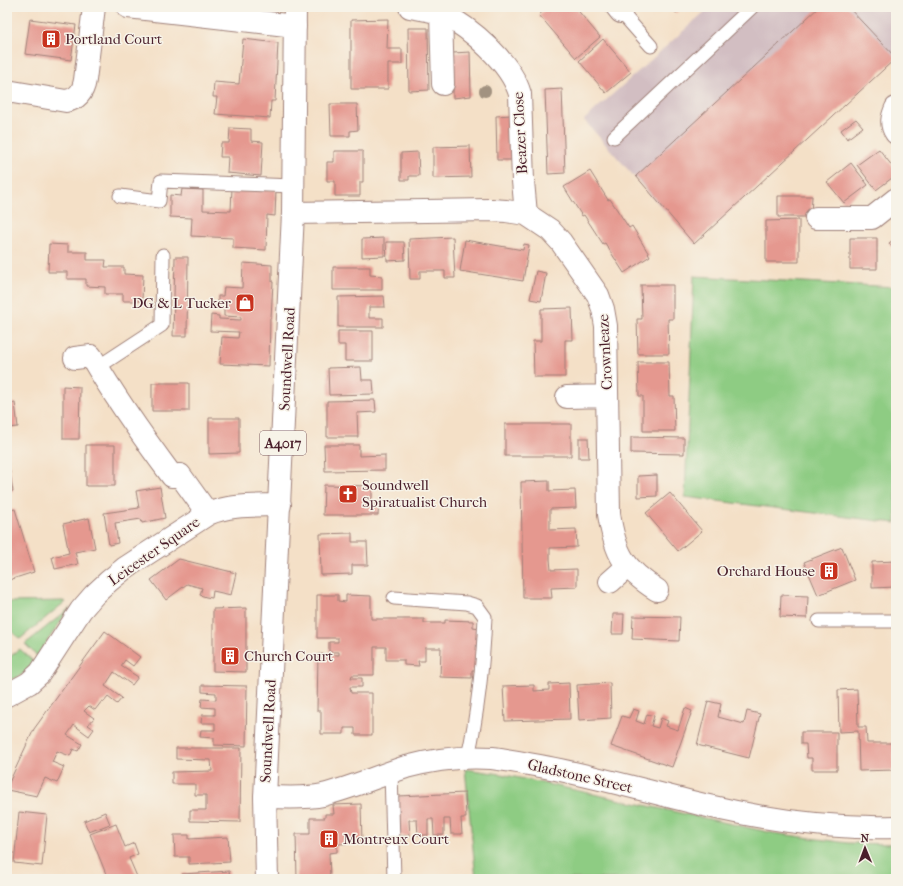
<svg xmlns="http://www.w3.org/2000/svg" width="903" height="886" viewBox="0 0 903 886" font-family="'IM FELL French Canon',serif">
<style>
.industrial{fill:#d2bec2}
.green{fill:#8ecc83;stroke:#6c7657}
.building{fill:#e5988f}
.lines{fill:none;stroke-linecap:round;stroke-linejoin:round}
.lane-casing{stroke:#9f8079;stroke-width:15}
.street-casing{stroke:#9f8079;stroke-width:24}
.primary-casing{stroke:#9f8079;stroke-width:24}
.lane{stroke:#fff;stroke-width:13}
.street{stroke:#fff;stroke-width:22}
.primary{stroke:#fff;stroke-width:22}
.tree{fill:#a29280}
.labels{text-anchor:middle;stroke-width:3;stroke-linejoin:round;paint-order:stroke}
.shield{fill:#f7f3e8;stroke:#7e5f64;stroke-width:1}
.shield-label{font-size:14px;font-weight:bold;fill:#4a1f2b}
.poi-label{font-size:15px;fill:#4a1f2b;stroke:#f7f3e8;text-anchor:start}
.street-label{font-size:15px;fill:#4a1f2b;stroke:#f7f3e8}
</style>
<rect width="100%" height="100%" fill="#f7f3e8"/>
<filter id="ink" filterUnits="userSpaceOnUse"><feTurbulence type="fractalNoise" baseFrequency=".025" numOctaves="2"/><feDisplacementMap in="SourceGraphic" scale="8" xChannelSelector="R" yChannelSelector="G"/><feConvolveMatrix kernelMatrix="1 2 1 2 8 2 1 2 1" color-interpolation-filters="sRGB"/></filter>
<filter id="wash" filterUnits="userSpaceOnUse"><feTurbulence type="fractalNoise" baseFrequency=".012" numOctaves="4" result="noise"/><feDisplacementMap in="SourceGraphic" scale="16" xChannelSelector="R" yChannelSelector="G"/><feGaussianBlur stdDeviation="0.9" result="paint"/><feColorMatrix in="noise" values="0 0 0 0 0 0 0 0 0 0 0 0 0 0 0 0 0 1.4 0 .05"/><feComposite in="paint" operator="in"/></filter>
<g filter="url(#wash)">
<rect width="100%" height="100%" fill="#f4e0c7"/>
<path class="industrial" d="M710 7H892L896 10V57L694 244 584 120Z"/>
<path class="green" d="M694 276 896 287V523L685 497Z
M63 601 65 602 20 639 7 627V602Z
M70 608 37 656 25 644Z
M20 649 34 662C28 672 18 680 7 679V659Z
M465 769 501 774 773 833 848 843 896 844V879H476Z"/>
<g id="blocks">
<path class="building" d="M548 7H575L600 37 576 58 539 15Z
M671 7H683L676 13Z
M819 7H848L896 58 694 244 636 176Z
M30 19 76 25 71 60 25 54Z
M388 19 387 49H402V64H388V89H351V20Z
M408 28H428L429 90 409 91Z
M243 39 278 43 275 101H271L270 118 215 114 217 97H213L214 82 239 84Z
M603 39 631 72 606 93 579 61Z
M470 52 471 96 453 98V53Z
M562 89 565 173 548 174 545 90Z
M330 104H357L358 130 350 131V136H331Z
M511 115 512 160H497L496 116Z
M856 119 863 127 847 139 841 130Z
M230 128 251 129V141L263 142 261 176 227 173 228 157H220L221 143H229Z
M470 146 471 177 433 178V147Z
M879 149 896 171V175L876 190 857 165Z
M334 151H363V182H360V196H335V181H327V162H334Z
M418 152 419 176H409V180H401V153Z
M851 163 868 185 844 203 827 182Z
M590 171 608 200 610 199 629 228 632 226 650 256 624 273 605 243 603 244 584 215 582 216 564 187Z
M232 187 276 190 275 216 267 215 266 250 233 248V238L191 236 192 218 170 217V195L181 196 182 189 203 190V210L231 211Z
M778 196H812L811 217H778Z
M799 220V262H766V221Z
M453 237 455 278H445V271H420V279H410L409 239Z
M384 238V256L362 257V239Z
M850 238H877V269H850Z
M896 238V252L889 243Z
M465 240 523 250 524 244 529 245 523 281 460 271Z
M386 242H404L405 260 387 261Z
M49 244 68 245V252H87V260H106L105 267H124V274L143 275 142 301H123V294H105V287L86 286V279H67V272H48Z
M175 257H188L187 336H173Z
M243 263 272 265V282H273L271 318H270L269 366 220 364 222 337 238 338 239 332 210 331 211 315 219 316V319L241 320V317L224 316V308H218V296H223L224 287 242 288Z
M333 267H370V275L382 276V290H333Z
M536 271 546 273 541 301 530 299Z
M641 285H673V319H668L669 354H638L637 319H642Z
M384 296 385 307H369V318H383V327H338V297Z
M572 308 573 340H565V377H534L533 341H541V309Z
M338 331H373V361H345V345H338Z
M638 362H669L670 396H674L675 431H643V396H639Z
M361 367 362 380H373L374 394 329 395 328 368Z
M152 383H189V411H152Z
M63 386 80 387 79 439H63Z
M375 400 376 412 357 413 358 437H327V401Z
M15 403 18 427 7 428V404Z
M209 418H239V453L209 454Z
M505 424H571V456H505Z
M631 437 684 438V454L631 453Z
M579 438H588L589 458H579Z
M86 445H115V486H86Z
M324 445H359V456L385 455V470L325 471Z
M7 455 13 491 7 492Z
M657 475V496L638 497V476Z
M549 481V491L575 490 576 508 550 509V530L576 529 577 547 550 548V559L551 570 577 569V587L551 588 552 598H523L521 482Z
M324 485 372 486V502L379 503 378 515H323Z
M160 487 165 518 142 523 141 519 115 523 118 543 109 545 104 513 139 508 136 491Z
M670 493 702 531 678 551 646 513Z
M15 509 34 572 9 580 7 575V511Z
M89 518 95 548 75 552 78 564 55 569 52 557 69 553 63 524Z
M352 533V542H367L368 565H352V574L321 575 320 534Z
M842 547 855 580 818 595 804 562Z
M179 559 236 573 231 595 213 591 212 598 206 597 200 595 202 588 187 584 166 600 151 580Z
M896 561V587L872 588V562Z
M317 595H338V601L346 602V595L371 596V619H424V623H445V620L473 621V627L479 628 478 670H472V678L440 677 441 648H425V661H418L419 666 404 665V660H386V647H374V675H352L351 678H362V687H350L351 693H372V735H355V728H344V734H321V711H317L318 654 339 655V652H329V642H338V638H317Z
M781 595 808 596 807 618 780 617Z
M246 608V672L213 671V609Z
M613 614H624L623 634H612Z
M633 616 680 617 679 641 632 639Z
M105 631 140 657 133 666 125 660 121 666 138 677 132 685 114 672 105 686 122 698 117 704 108 697 104 702 102 701 95 710 89 706 84 711 94 718 88 725 94 729 89 736 74 725 70 731 67 735 82 744 78 751 73 749 70 756 57 751 52 762 64 767 57 783 45 778 37 796 7 790V787L34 729Z
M569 683 570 719 505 721 503 686 534 685V691L549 690V684Z
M610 683 611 718 579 720 577 685Z
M202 685 247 686 246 746 214 745V738L200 737 201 730H215V723H201L202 715H215V708L201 707 202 699 216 700V693L202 692Z
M857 689 858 727H866L867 743H894V770L859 771 858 731 839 732 838 690Z
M708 701 721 704 718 717 744 724 747 711 760 714 749 758 697 745Z
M685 708 692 711 672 767 611 746 622 716 629 718 633 709 639 711 636 721 644 724 647 714 654 716 651 726 658 728 661 718 668 721 666 726 678 730Z
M801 732H837V770H812V758H807L806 744H801Z
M176 748H241L240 822 190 821V810H206V795H195V784H172V772L212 771 211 760 176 759Z
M465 793 466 818H461L462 834H451L450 819H444V835H434L433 819H428V835H418L417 820H409L410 836H399L398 796Z
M361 804 362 843 337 844V852L329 853 330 879H297L296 834H310V818H325V814H334L333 805Z
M19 812 47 815 42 866 14 863Z
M105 812 110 824 89 832 84 821Z
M116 824 125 847 134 843 138 854 129 858 138 879H108L90 834Z
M174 835H189V839L228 837 230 862 189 864V857H175Z
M229 871 230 879H182V874Z"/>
</g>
</g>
<g filter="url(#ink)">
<use href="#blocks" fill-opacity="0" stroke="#9f8079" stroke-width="1"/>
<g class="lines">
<defs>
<path id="lane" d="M621 12 651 46
M614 137 752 7
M120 196 159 201 161 181 293 186
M98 367 162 325 163 255
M394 598 467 603 477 606 485 617C483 665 478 711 468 757
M819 621H896
M391 772 394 879"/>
<path id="street" d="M128 7 295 26
M410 7C420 9 432 10 443 14 471 28 511 63 520 94L523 181 526 214
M617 7 621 12
M441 14 443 84
M7 91 66 101C78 99 83 92 85 80L94 7
M896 108C892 117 890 124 896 133
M293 213 491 210 506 211 526 214 550 230 561 242 598 295 603 309 606 326 609 514C615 554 624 569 657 590
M816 218H872L896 199
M75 358 91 356C115 398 143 437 172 476L180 475 208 514
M567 397 607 396
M610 582 628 566
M7 695 29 683 40 673 81 610 94 595 109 581 125 568 208 514C230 504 256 506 280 505
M265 797C284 797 304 799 323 795 351 788 378 776 406 767 435 759 463 756 492 758 508 760 524 763 540 766 595 776 649 792 704 805 767 820 831 829 896 827"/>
<path id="primary" d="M267 879 265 797 293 213 295 7"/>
</defs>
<use href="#lane" class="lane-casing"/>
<use href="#street" class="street-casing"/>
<use href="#primary" class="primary-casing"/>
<use href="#lane" class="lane"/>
<use href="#street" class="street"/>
<use href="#primary" class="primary"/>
</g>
<circle class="tree" cx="485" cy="91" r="6"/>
</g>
<defs>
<symbol id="building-square" viewBox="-11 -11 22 22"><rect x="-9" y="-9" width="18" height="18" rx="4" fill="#c8321e" stroke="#f7f3e8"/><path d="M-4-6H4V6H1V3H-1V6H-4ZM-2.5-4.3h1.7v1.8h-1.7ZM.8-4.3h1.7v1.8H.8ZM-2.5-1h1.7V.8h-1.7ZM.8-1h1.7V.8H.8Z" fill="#fff"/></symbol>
<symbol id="shop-square" viewBox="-11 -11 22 22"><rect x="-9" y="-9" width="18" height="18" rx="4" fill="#c8321e" stroke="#f7f3e8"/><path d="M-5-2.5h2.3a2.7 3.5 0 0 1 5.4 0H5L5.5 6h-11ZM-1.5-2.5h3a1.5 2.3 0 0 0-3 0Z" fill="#fff"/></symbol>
<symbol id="church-square" viewBox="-11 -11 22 22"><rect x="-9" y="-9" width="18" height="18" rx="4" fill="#c8321e" stroke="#f7f3e8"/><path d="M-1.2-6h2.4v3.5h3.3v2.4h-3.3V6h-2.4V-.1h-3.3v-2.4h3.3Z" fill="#fff"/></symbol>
</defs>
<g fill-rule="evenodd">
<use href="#building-square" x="40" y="28" width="22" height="22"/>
<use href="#shop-square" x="234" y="292" width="22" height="22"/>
<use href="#church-square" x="337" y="483" width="22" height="22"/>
<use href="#building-square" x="818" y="560" width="22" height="22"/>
<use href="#building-square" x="219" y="645" width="22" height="22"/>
<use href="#building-square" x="318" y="828" width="22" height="22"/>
</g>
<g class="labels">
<rect class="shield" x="260" y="431" width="46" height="24" rx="3"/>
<g class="shield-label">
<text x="283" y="448">A4017</text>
</g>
<g class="poi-label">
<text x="65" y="44">Portland Court</text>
<text x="231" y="308" text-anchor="end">DG &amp; L Tucker</text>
<text x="362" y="490">Soundwell<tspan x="362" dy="17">Spiratualist Church</tspan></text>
<text x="815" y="576" text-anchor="end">Orchard House</text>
<text x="244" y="661">Church Court</text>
<text x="343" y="844">Montreux Court</text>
</g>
<g class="street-label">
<text transform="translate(520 133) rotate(-93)" y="5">Beazer Close</text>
<text transform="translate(605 352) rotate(-93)" y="5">Crownleaze</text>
<text transform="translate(287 359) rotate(-87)" y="5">Soundwell Road</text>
<text transform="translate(154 551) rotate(-35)" y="5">Leicester Square</text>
<text transform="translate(268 731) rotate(-87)" y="5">Soundwell Road</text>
<text transform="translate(580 776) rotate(13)" y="5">Gladstone Street</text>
</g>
</g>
<rect width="903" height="886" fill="none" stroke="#f7f3e8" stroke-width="24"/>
<g transform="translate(865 848) rotate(359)" stroke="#f7f3e8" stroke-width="3" paint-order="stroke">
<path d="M0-3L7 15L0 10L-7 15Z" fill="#4a1f2b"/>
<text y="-6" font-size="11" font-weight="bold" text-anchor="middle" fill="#4a1f2b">N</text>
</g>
</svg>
